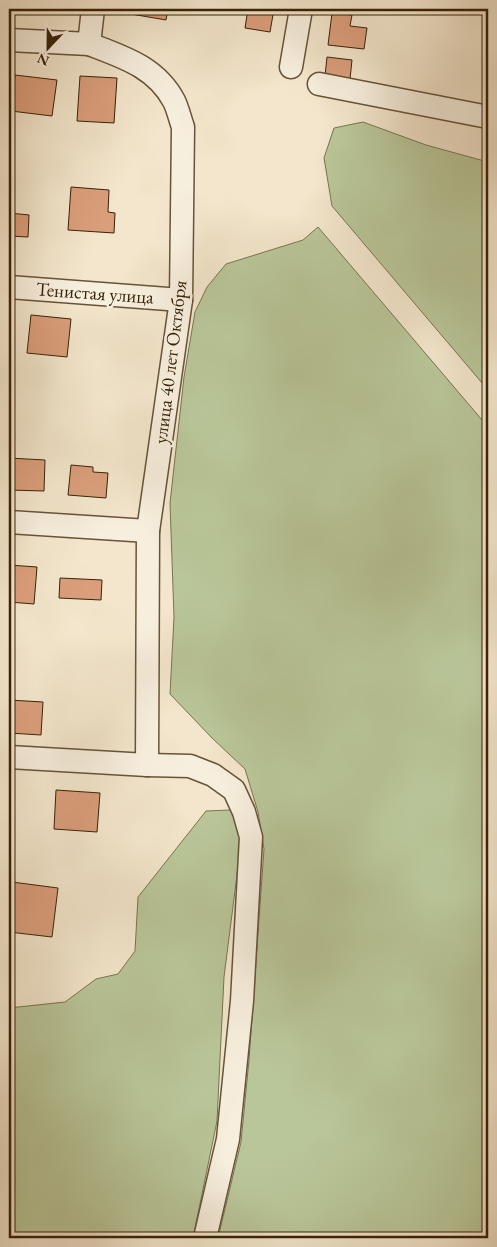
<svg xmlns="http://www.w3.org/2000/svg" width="497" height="1247" viewBox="0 0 497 1247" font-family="'EB Garamond',serif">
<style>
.green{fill:#b9c699;stroke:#787450}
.building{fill:#da9e7b;stroke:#382207}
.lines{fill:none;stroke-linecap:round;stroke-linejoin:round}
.minor-casing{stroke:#675338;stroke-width:25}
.minor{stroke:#f7efde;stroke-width:22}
.labels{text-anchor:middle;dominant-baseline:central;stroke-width:5;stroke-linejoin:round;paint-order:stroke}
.street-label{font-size:19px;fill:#382207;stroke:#f7efde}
</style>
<rect width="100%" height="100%" fill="#f3e6cc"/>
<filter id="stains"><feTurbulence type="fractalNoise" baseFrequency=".004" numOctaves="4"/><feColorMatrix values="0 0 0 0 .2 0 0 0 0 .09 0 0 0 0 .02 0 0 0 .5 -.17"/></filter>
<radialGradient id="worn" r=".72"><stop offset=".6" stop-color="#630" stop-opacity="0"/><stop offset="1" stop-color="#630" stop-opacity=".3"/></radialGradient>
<g class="green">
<path d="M 363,122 L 426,145 L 488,162 L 488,390 L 332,206 L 324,158 L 334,128 Z"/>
<path d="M 318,227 L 488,427 L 488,1238 L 218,1238 L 241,1142 L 249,1060 L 264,849 L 258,812 L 245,769 L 212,738 L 170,694 L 174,617 L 170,503 L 184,377 L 195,312 L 207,287 L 226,264 L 303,240 Z"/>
<path d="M 230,810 L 243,828 L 224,977 L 217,1121 L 193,1238 L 9,1238 L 9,1008 L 65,1002 L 96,979 L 118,974 L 135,951 L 138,897 L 206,811 Z"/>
</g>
<g class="building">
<path d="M 132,9 L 168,9 L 166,20 L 131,14 Z"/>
<path d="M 248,9 L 274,9 L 270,32 L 245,28 Z"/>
<path d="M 332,13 L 352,15 L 350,26 L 367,28 L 364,49 L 328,45 Z"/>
<path d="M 327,57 L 352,60 L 350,79 L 325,76 Z"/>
<path d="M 15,75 L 57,80 L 52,116 L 11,111 Z"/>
<path d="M 80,76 L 117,78 L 114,123 L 77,121 Z"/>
<path d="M 71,187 L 109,190 L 108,212 L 115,213 L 114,233 L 68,230 Z"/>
<path d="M 9,213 L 29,215 L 28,237 L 9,236 Z"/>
<path d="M 31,315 L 71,319 L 67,357 L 27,353 Z"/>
<path d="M 9,458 L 45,460 L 44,491 L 9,490 Z"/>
<path d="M 71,465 L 93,467 L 93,472 L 108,473 L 106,498 L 68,495 Z"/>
<path d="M 9,565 L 37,567 L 34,604 L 9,602 Z"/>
<path d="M 60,578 L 102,580 L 101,600 L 59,598 Z"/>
<path d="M 9,700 L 43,702 L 41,735 L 9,733 Z"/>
<path d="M 56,790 L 100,793 L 97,832 L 54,829 Z"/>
<path d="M 12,882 L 58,888 L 52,937 L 9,932 L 9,905 Z"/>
</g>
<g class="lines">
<defs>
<g id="minor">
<path d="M 93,9 L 89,44 C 123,57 156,67 174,101 C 178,109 180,119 183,127 L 181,300 L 148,531 L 147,765"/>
<path d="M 9,40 L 89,44"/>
<path d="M 291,67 L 301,9"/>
<path d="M 319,84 L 488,117"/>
<path d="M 9,287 L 181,300"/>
<path d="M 9,522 L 148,531"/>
<path d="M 9,757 L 147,765 L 190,766 L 213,775 L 234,790 L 244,812 L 251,837 L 242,1001 L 228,1139 L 205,1238"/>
</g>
</defs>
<use href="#minor" class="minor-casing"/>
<use href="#minor" class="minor"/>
</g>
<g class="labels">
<g class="street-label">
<text transform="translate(95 293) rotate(4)">Тенистая улица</text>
<text transform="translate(170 362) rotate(-83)">улица 40 лет Октября</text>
</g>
</g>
<rect width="497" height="1247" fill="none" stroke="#f3e6cc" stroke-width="30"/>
<rect x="10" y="10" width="477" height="1227" fill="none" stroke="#382207" stroke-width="2.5"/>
<rect x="15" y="15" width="467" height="1217" fill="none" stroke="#382207"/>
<g transform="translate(48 48) rotate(202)" stroke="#f7efde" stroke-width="4" paint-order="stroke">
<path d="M0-4L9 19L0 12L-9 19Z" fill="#382207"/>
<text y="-8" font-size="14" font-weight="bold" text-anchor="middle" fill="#382207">N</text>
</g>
<rect width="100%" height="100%" filter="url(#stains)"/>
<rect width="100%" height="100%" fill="url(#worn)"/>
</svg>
